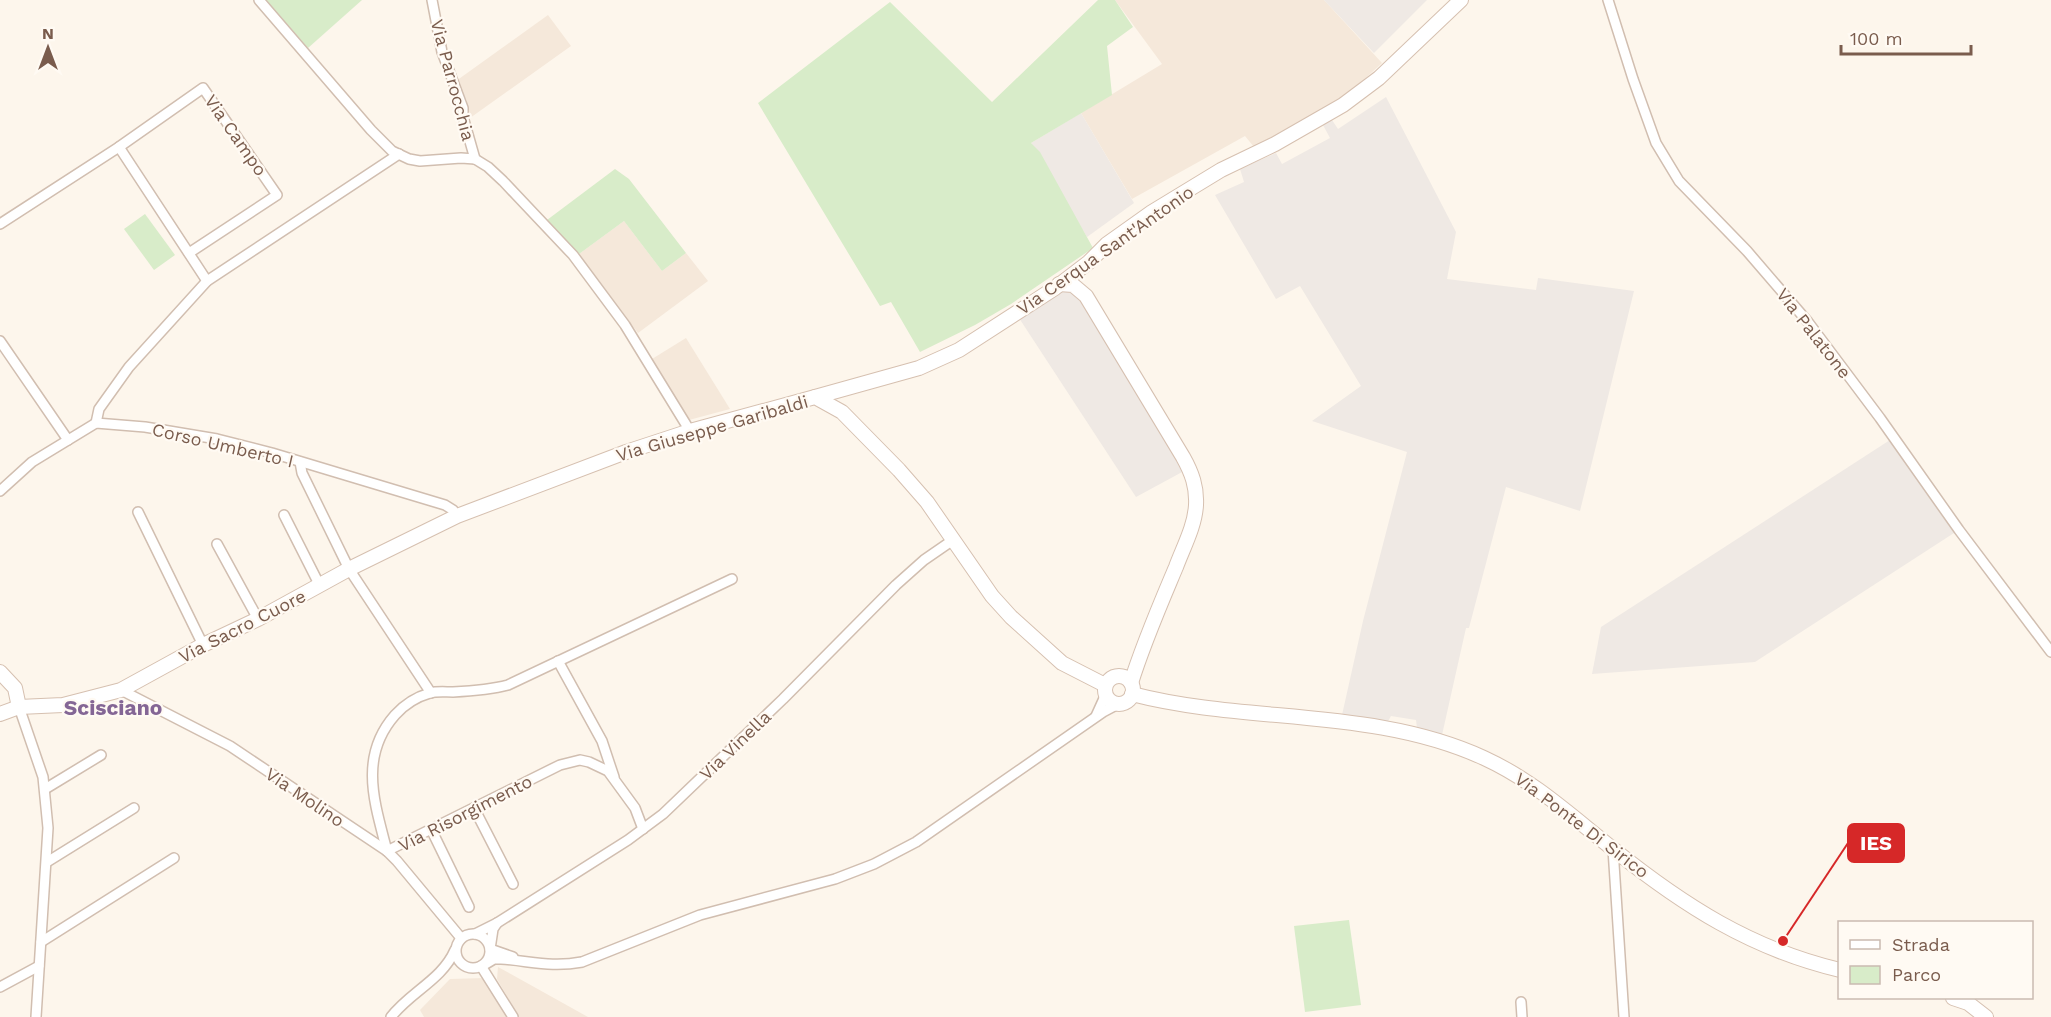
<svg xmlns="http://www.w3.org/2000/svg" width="2051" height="1017" viewBox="0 0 2051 1017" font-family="'Work Sans',sans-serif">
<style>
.residential{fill:#f5e8da}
.industrial{fill:#efe9e4}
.green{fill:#d8ecc9}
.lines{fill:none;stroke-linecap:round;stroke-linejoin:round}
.street-casing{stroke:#d1beb0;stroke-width:12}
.secondary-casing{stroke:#d6c0b0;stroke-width:16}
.street{stroke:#fff;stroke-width:9}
.secondary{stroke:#fff;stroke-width:14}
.labels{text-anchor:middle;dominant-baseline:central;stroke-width:4.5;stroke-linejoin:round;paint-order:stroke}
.street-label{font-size:18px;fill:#7a5c4d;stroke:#fffaf3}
.quarter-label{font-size:21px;font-weight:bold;fill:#846695;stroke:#fffaf3}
.leader{fill:none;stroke:#d62828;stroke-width:2}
.callout-dot{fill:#d62828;stroke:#fffaf3;stroke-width:2}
.callout{fill:#d62828;stroke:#d62828;stroke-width:2}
.callout-label{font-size:20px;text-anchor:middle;font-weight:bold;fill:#fff}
</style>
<rect width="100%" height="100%" fill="#fdf6ec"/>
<g class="residential">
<path d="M 1115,0 L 1324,0 L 1382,63 L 1346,96 L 1273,138 L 1254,147 L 1245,136 L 1132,199 L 1081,113 L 1162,64 Z"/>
<path d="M 548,15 L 571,46 L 470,118 L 465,105 L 467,101 L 462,91 L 460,92 L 456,81 Z"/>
<path d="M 624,221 L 662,271 L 686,253 L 708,281 L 638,333 L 579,254 Z"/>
<path d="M 686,338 L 730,409 L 689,420 L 652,359 Z"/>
<path d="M 498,967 L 518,978 L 588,1017 L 519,1017 L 497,979 Z"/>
<path d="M 484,978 L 509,1017 L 424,1017 L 420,1010 L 450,979 Z"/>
</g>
<g class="industrial">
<path d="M 1324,0 L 1427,0 L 1374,53 Z"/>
<path d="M 1386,97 L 1456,232 L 1447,279 L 1536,290 L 1538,278 L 1634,291 L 1580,511 L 1506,487 L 1469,628 L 1466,628 L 1442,735 L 1417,728 L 1416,720 L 1391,716 L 1387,723 L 1342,715 L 1363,621 L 1407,452 L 1312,421 L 1361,386 L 1300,286 L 1276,299 L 1215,195 L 1244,182 L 1240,169 L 1276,153 L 1282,164 L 1330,138 L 1323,125 L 1332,120 L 1338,129 Z"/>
<path d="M 1081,113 L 1134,203 L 1087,237 L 1031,143 Z"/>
<path d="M 1059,290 L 1073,293 L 1079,299 L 1184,471 L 1136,497 L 1019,318 Z"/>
<path d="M 1890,440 L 1954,533 L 1755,662 L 1592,674 L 1601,627 Z"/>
</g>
<g class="green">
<path d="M 266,0 L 362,0 L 308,48 Z"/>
<path d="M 1098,0 L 1115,0 L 1133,27 L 1107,46 L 1112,95 L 1031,143 L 1040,152 L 1093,248 L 1011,304 L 975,325 L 920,352 L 891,302 L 880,306 L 758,103 L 890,2 L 992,102 Z"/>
<path d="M 615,169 L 629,179 L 686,253 L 662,271 L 624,221 L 579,254 L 547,220 Z"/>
<path d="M 145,214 L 175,255 L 154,270 L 124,229 Z"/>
<path d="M 1349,920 L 1361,1005 L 1305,1012 L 1294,926 Z"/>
</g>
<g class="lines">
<defs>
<g id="street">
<path d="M 259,0 L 371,130 L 392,151 L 409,159 L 420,161 L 461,158 L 475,159 L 488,167 L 503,181 L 573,255 L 625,325 L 690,431"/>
<path d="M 432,0 L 442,52 L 463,108 L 463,117 L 475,159"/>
<path d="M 1608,0 L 1633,79 L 1656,143 L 1679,181 L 1747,251 L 1808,322 L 1880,418 L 1959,530 L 2051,652"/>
<path d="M 119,147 L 207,281"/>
<path d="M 0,224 L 119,147 L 203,88 L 277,195 L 189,253"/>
<path d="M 0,341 L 68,440"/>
<path d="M 96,423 L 99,409 L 129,367 L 207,281 L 399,154"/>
<path d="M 300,462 L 302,473 L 349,569 L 431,693"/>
<path d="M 0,491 L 32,462 L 96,423 L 145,427 L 217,439 L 272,453 L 445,505 L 453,510 L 457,516"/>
<path d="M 138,512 L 203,645"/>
<path d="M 284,515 L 320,586"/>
<path d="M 217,544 L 258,619"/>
<path d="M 558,661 L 602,741 L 614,777"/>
<path d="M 121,690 L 230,746 L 387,851 L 397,861 L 461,938"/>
<path d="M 19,707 L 43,777 L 48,828 L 36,1017"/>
<path d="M 1096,716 L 1106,694"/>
<path d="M 45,789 L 101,755"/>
<path d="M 474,808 L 513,884"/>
<path d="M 431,829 L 469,907"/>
<path d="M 1613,849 L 1624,1017"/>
<path d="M 387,851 C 375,804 358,757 395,715 C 404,705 416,697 430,693 C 437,691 445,692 453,692 C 472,691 489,690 508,685 L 732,579"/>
<path d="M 387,851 L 560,765 L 580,760 L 589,762 L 608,771 L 635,808 L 643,829"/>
<path d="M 47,862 L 134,808"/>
<path d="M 497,923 L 493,929 L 490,949 L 513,957"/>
<circle cx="473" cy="951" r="17"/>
<path d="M 475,934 L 497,923 L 628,840 L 663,814 L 783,699 L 896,585 L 924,560 L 953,540"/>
<path d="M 41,942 L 174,858"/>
<path d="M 484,965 L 494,959 L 501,959 C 531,961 551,968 582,962 L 700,915 L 835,879 L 874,864 L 916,842 L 1103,712 L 1120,703"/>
<path d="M 481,966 L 513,1017"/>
<path d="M 0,987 L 39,966"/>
<path d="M 1521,1002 L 1522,1017"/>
<path d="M 391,1017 C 410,992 442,980 455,950"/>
</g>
<g id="secondary">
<path d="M 1059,284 L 1073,285 L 1086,296 L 1183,457 C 1192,473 1197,487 1196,505 C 1195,526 1183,548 1176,567 C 1160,605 1143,644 1131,683"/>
<path d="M 815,397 L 919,368 L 959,350 L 1055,288 L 1089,262 L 1107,244 L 1152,212 L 1221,170 L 1275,144 L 1343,105 L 1379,78 L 1461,0"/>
<path d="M 0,672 L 15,688 L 19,707"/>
<circle cx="1119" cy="690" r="14"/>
<path d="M 1132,694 C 1247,724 1373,707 1484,758 C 1534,781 1570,815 1613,849 C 1683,905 1751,949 1840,970"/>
<path d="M 0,714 L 19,707 L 63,705 L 121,690 L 203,645 L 258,619 L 349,569 L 457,516 L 626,452 L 690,431 L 815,397 L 842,412 L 899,470 L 927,502 L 992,596 L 1011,617 L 1062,663 L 1105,685"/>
<path d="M 1953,998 L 1968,1003 L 1986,1017"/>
</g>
</defs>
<use href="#street" class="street-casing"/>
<use href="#secondary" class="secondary-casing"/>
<use href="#street" class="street"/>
<use href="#secondary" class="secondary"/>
</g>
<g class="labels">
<g class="street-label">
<text transform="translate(453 80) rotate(75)">Via Parrocchia</text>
<text transform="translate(236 135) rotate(55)">Via Campo</text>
<text transform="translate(1105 250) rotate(-35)">Via Cerqua Sant'Antonio</text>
<text transform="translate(1814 333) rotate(52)">Via Palatone</text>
<text transform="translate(712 428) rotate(-16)">Via Giuseppe Garibaldi</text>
<text transform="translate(223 445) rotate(13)">Corso Umberto I</text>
<text transform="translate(242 626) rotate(-27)">Via Sacro Cuore</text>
<text transform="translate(735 745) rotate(-44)">Via Vinella</text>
<text transform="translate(305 797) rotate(34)">Via Molino</text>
<text transform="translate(465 813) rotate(-27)">Via Risorgimento</text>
<text transform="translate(1582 825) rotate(37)">Via Ponte Di Sirico</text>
</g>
<g class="quarter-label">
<text x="113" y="707">Scisciano</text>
</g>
</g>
<path class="leader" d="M1783 941L1848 843"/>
<circle class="callout-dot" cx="1783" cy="941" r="6"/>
<rect class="callout" x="1848" y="824" width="56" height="38" rx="6"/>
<g class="callout-label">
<text x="1876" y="850">IES</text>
</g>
<rect x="1838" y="921" width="195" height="78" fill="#fffaf3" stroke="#cabbb1" stroke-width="1.5"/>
<rect x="1850" y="940" width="30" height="9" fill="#ffffff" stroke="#cabbb1" stroke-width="1.5"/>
<text x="1892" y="951" font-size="18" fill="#7a5c4d">Strada</text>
<rect x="1850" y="966" width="30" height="18" fill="#d8ecc9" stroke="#cabbb1" stroke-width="1.5"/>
<text x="1892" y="981" font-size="18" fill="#7a5c4d">Parco</text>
<g transform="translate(48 48)" stroke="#fffaf3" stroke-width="4.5" paint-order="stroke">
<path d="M0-4.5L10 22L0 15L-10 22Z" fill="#7a5c4d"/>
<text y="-9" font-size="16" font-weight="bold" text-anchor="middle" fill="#7a5c4d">N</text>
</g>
<path d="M1841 45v9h130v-9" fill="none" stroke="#7a5c4d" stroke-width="3"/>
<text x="1850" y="45" font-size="18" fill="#7a5c4d" stroke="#fffaf3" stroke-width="4.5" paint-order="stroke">100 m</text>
</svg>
